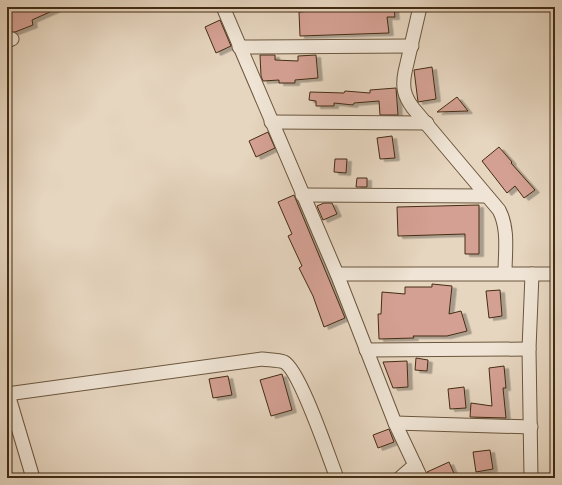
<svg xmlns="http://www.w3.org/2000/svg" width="562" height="485" viewBox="0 0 562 485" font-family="'Old Standard TT',serif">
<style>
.building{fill:#d4a093;stroke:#432d13;filter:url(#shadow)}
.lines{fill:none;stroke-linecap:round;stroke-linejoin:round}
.minor-casing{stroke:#6c573e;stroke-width:15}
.minor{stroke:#efe4d5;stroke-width:13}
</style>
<defs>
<filter id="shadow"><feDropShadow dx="4.5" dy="2.5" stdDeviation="0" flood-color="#0004"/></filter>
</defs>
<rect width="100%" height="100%" fill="#e6d5bf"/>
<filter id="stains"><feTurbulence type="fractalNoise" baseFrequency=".005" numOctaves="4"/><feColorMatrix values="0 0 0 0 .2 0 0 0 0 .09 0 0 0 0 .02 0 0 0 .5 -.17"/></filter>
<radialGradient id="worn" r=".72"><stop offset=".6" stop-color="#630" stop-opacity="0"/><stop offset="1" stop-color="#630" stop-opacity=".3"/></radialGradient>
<g class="building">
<path d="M 20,7 L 61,7 L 32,20 L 33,25 L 15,32 L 9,32 L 7,12 Z"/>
<path d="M 321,7 L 394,7 L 395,17 L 387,17 L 389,33 L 300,36 L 299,12 L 321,10 Z"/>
<path d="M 220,20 L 231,46 L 216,53 L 205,27 Z"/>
<path d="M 260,55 L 275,55 L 275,60 L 298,61 L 298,56 L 316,55 L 318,78 L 295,80 L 295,83 L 279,83 L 279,80 L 263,81 L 261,76 Z"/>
<path d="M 432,67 L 436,99 L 418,102 L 414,70 Z"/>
<path d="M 396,88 L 398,115 L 380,115 L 379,101 L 354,103 L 353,105 L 334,103 L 334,106 L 316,106 L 316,101 L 309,100 L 310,92 L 344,93 L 345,91 L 370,93 L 370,90 Z"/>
<path d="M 457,97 L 468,111 L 437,112 Z"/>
<path d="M 268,132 L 275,148 L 256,157 L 249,141 Z"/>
<path d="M 392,136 L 395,158 L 380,159 L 377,138 Z"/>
<path d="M 499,147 L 512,162 L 511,163 L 535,190 L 524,198 L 515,186 L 507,193 L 482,161 Z"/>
<path d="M 335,159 L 347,159 L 346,173 L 334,172 Z"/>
<path d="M 357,178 L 367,178 L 367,187 L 356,187 Z"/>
<path d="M 294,195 L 345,318 L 324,327 L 313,296 L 299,268 L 302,266 L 288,236 L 292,234 L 278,202 Z"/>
<path d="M 324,203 L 332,203 L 337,214 L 323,220 L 317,206 Z"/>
<path d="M 479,205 L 479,254 L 465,254 L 465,234 L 398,236 L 397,207 Z"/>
<path d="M 432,284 L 452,286 L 449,314 L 461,311 L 467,331 L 447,336 L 413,336 L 414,338 L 379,339 L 378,314 L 381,314 L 382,292 L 405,294 L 405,287 L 432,287 Z"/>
<path d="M 500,290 L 502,316 L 489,318 L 486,291 Z"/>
<path d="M 416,358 L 428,360 L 427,371 L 415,370 Z"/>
<path d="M 407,361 L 408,387 L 393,388 L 383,362 Z"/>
<path d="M 504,366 L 506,388 L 503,388 L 506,418 L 470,417 L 471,403 L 492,406 L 489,368 Z"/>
<path d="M 282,374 L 292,410 L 271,416 L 260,380 Z"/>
<path d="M 228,376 L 232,395 L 213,398 L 209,379 Z"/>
<path d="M 464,387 L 466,408 L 450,409 L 448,389 Z"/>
<path d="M 389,429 L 394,442 L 378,448 L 373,435 Z"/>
<path d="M 490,450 L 493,469 L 476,472 L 473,452 Z"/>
<path d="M 449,462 L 456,478 L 429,478 L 427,472 Z"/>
</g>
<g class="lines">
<defs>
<g id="minor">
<path d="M 223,7 L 337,274 L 395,423 L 421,478"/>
<path d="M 420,7 L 405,72 C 402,87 404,96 413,108 L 499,210 C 509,229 505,252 505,273"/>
<path d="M 7,41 L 12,39"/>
<path d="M 239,47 L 412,46"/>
<path d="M 271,122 L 427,123"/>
<path d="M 302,195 L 487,196"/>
<path d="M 337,274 L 555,274"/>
<path d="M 366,350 L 529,349"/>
<path d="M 7,394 L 262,359 C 269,360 278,360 284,362 C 300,370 329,458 337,478"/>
<path d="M 8,394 L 33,478"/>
<path d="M 395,423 L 531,427"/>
<path d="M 400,478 L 415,465"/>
<path d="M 531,478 L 529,349 L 532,274"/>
</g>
</defs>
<use href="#minor" class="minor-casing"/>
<use href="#minor" class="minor"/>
</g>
<rect width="562" height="485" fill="none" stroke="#e6d5bf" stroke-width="24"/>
<rect x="8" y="8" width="546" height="469" fill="none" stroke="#432d13" stroke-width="2"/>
<rect x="12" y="12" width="538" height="461" fill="none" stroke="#432d13"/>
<rect width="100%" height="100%" filter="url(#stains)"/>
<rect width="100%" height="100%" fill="url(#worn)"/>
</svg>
